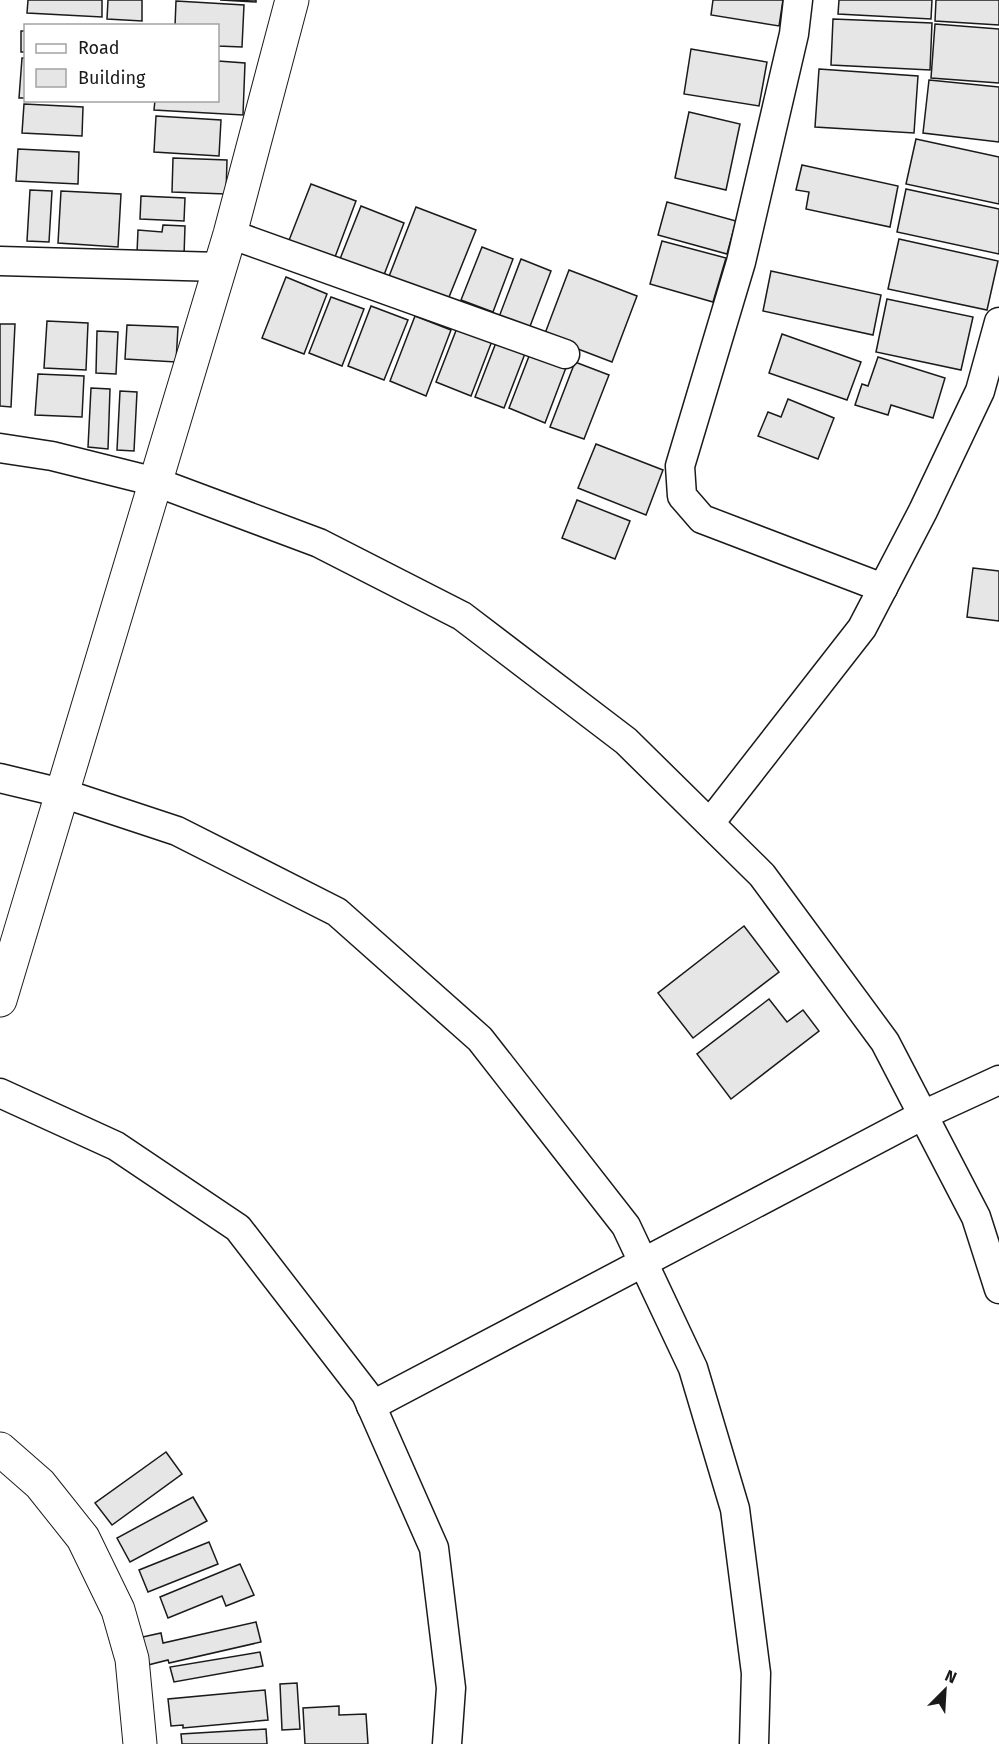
<svg xmlns="http://www.w3.org/2000/svg" width="999" height="1744" viewBox="0 0 999 1744" font-family="'Fira Sans',sans-serif">
<style>
.building{fill:#e6e6e6;stroke:#1a1a1a;stroke-width:1.5}
.lines{fill:none;stroke-linecap:round;stroke-linejoin:round}
.street-casing{stroke:#1a1a1a;stroke-width:31}
.secondary-casing{stroke:#1a1a1a;stroke-width:35}
.street{stroke:#fff;stroke-width:28}
.secondary{stroke:#fff;stroke-width:33}
</style>
<rect width="100%" height="100%" fill="#fff"/>
<g class="building">
<path d="M 28,0 L 102,0 L 102,17 L 27,13 Z"/>
<path d="M 108,0 L 142,0 L 142,21 L 107,19 Z"/>
<path d="M 220,0 L 256,0 L 256,2 Z"/>
<path d="M 713,0 L 783,0 L 779,26 L 711,15 Z"/>
<path d="M 839,0 L 932,0 L 931,19 L 838,14 Z"/>
<path d="M 936,0 L 999,0 L 999,25 L 935,21 Z"/>
<path d="M 176,1 L 244,5 L 242,47 L 218,46 L 218,26 L 175,26 Z"/>
<path d="M 833,19 L 932,23 L 930,70 L 831,65 Z"/>
<path d="M 935,24 L 999,29 L 999,83 L 931,78 Z"/>
<rect x="21" y="31" width="5" height="21"/>
<path d="M 691,49 L 767,62 L 759,106 L 684,94 Z"/>
<path d="M 22,58 L 26,58 L 26,98 L 19,98 Z"/>
<path d="M 218,61 L 245,63 L 243,115 L 154,110 L 155,100 L 218,100 Z"/>
<path d="M 819,69 L 918,76 L 914,133 L 815,127 Z"/>
<path d="M 929,80 L 999,87 L 999,142 L 923,133 Z"/>
<path d="M 24,104 L 83,107 L 82,136 L 22,133 Z"/>
<path d="M 689,112 L 740,124 L 726,190 L 675,178 Z"/>
<path d="M 156,116 L 221,120 L 219,156 L 154,152 Z"/>
<path d="M 916,139 L 999,157 L 999,204 L 906,184 Z"/>
<path d="M 18,149 L 79,152 L 78,184 L 16,181 Z"/>
<path d="M 173,158 L 227,160 L 226,194 L 172,192 Z"/>
<path d="M 802,165 L 898,186 L 890,227 L 806,209 L 809,192 L 796,190 Z"/>
<path d="M 311,184 L 356,201 L 332,265 L 286,248 Z"/>
<path d="M 906,189 L 999,209 L 999,254 L 897,232 Z"/>
<path d="M 30,190 L 52,191 L 49,242 L 27,241 Z"/>
<path d="M 61,191 L 121,194 L 118,247 L 58,243 Z"/>
<path d="M 141,196 L 185,198 L 184,221 L 140,219 Z"/>
<path d="M 667,202 L 736,221 L 727,254 L 658,235 Z"/>
<path d="M 361,206 L 404,223 L 382,280 L 338,264 Z"/>
<path d="M 416,207 L 476,230 L 447,302 L 388,279 Z"/>
<path d="M 163,225 L 185,226 L 184,256 L 137,253 L 138,230 L 162,232 Z"/>
<path d="M 899,239 L 998,261 L 987,310 L 888,289 Z"/>
<path d="M 662,241 L 726,258 L 713,302 L 650,284 Z"/>
<path d="M 482,247 L 513,259 L 493,312 L 461,300 Z"/>
<path d="M 521,259 L 551,271 L 529,329 L 499,317 Z"/>
<path d="M 569,270 L 637,296 L 612,362 L 544,336 Z"/>
<path d="M 771,271 L 881,295 L 873,335 L 763,311 Z"/>
<path d="M 286,277 L 327,294 L 304,354 L 262,338 Z"/>
<path d="M 331,297 L 364,309 L 342,366 L 309,353 Z"/>
<path d="M 887,299 L 973,317 L 961,370 L 876,352 Z"/>
<path d="M 371,306 L 408,320 L 384,380 L 348,366 Z"/>
<path d="M 415,316 L 451,330 L 426,396 L 390,381 Z"/>
<path d="M 47,321 L 88,323 L 86,370 L 44,368 Z"/>
<path d="M 0,324 L 15,324 L 11,407 L 0,406 Z"/>
<path d="M 127,325 L 178,327 L 176,362 L 125,359 Z"/>
<path d="M 457,328 L 492,341 L 471,396 L 436,382 Z"/>
<path d="M 97,331 L 118,332 L 116,374 L 96,373 Z"/>
<path d="M 782,334 L 861,362 L 847,400 L 769,373 Z"/>
<path d="M 497,340 L 526,351 L 504,408 L 475,397 Z"/>
<path d="M 531,351 L 567,365 L 545,423 L 509,408 Z"/>
<path d="M 878,357 L 945,378 L 933,418 L 891,405 L 888,415 L 855,405 L 862,384 L 868,386 Z"/>
<path d="M 575,362 L 609,375 L 584,439 L 550,427 Z"/>
<path d="M 38,374 L 84,376 L 82,417 L 35,415 Z"/>
<path d="M 91,388 L 110,389 L 108,449 L 88,447 Z"/>
<path d="M 120,391 L 137,392 L 134,451 L 117,450 Z"/>
<path d="M 788,399 L 834,418 L 818,459 L 758,436 L 768,412 L 781,417 Z"/>
<path d="M 596,444 L 663,470 L 646,515 L 578,488 Z"/>
<path d="M 577,500 L 630,521 L 615,559 L 562,538 Z"/>
<path d="M 973,568 L 999,571 L 999,621 L 967,617 Z"/>
<path d="M 744,926 L 779,972 L 693,1038 L 658,993 Z"/>
<path d="M 769,999 L 787,1022 L 803,1010 L 819,1031 L 731,1099 L 697,1054 Z"/>
<path d="M 166,1452 L 182,1474 L 112,1525 L 95,1503 Z"/>
<path d="M 193,1497 L 207,1521 L 130,1562 L 117,1538 Z"/>
<path d="M 209,1542 L 218,1564 L 148,1592 L 139,1570 Z"/>
<path d="M 240,1564 L 254,1595 L 226,1606 L 222,1596 L 168,1618 L 160,1597 Z"/>
<path d="M 256,1622 L 261,1642 L 169,1663 L 168,1660 L 144,1666 L 138,1638 L 161,1633 L 163,1643 Z"/>
<path d="M 260,1652 L 263,1666 L 174,1682 L 170,1667 Z"/>
<path d="M 297,1683 L 300,1729 L 282,1730 L 280,1684 Z"/>
<path d="M 265,1690 L 268,1720 L 183,1728 L 183,1725 L 171,1726 L 168,1699 Z"/>
<path d="M 339,1706 L 339,1715 L 366,1714 L 368,1744 L 305,1744 L 303,1708 Z"/>
<path d="M 266,1729 L 267,1744 L 182,1744 L 181,1734 Z"/>
</g>
<g class="lines">
<defs>
<g id="street">
<path d="M 798,0 L 794,34 L 741,262 L 680,466 L 682,496 L 702,519 L 883,588"/>
<path d="M 230,234 L 565,354"/>
<path d="M 0,261 L 220,267"/>
<path d="M 0,448 L 52,456 L 156,482 L 319,543 L 462,616 L 626,741 L 762,875 L 885,1042 L 976,1217 L 999,1289"/>
<path d="M 0,778 L 62,793 L 177,831 L 337,912 L 480,1039 L 626,1226 L 693,1368 L 735,1509 L 756,1673 L 754,1744"/>
<path d="M 710,823 L 862,628 L 923,511 L 980,391 L 999,322"/>
<path d="M 0,1093 L 116,1146 L 238,1228 L 366,1394 L 434,1548 L 451,1688 L 447,1744"/>
<path d="M 371,1406 L 923,1115 L 999,1080"/>
</g>
<g id="secondary">
<path d="M 0,1000 L 230,234 L 292,0"/>
<path d="M 0,1449 L 40,1484 L 83,1538 L 118,1610 L 132,1659 L 140,1744"/>
</g>
</defs>
<use href="#street" class="street-casing"/>
<use href="#secondary" class="secondary-casing"/>
<use href="#street" class="street"/>
<use href="#secondary" class="secondary"/>
</g>
<rect x="24" y="24" width="195" height="78" fill="#ffffff" stroke="#a3a3a3" stroke-width="1.5"/>
<rect x="36" y="44" width="30" height="9" fill="#ffffff" stroke="#a3a3a3" stroke-width="1.5"/>
<text x="78" y="54" font-size="18" fill="#1a1a1a">Road</text>
<rect x="36" y="69" width="30" height="18" fill="#e6e6e6" stroke="#a3a3a3" stroke-width="1.5"/>
<text x="78" y="84" font-size="18" fill="#1a1a1a">Building</text>
<g transform="translate(945 1690) rotate(24)" stroke="#ffffff" stroke-width="4.5" paint-order="stroke">
<path d="M0-4.5L10 22L0 15L-10 22Z" fill="#1a1a1a"/>
<text y="-9" font-size="16" font-weight="bold" text-anchor="middle" fill="#1a1a1a">N</text>
</g>
</svg>
